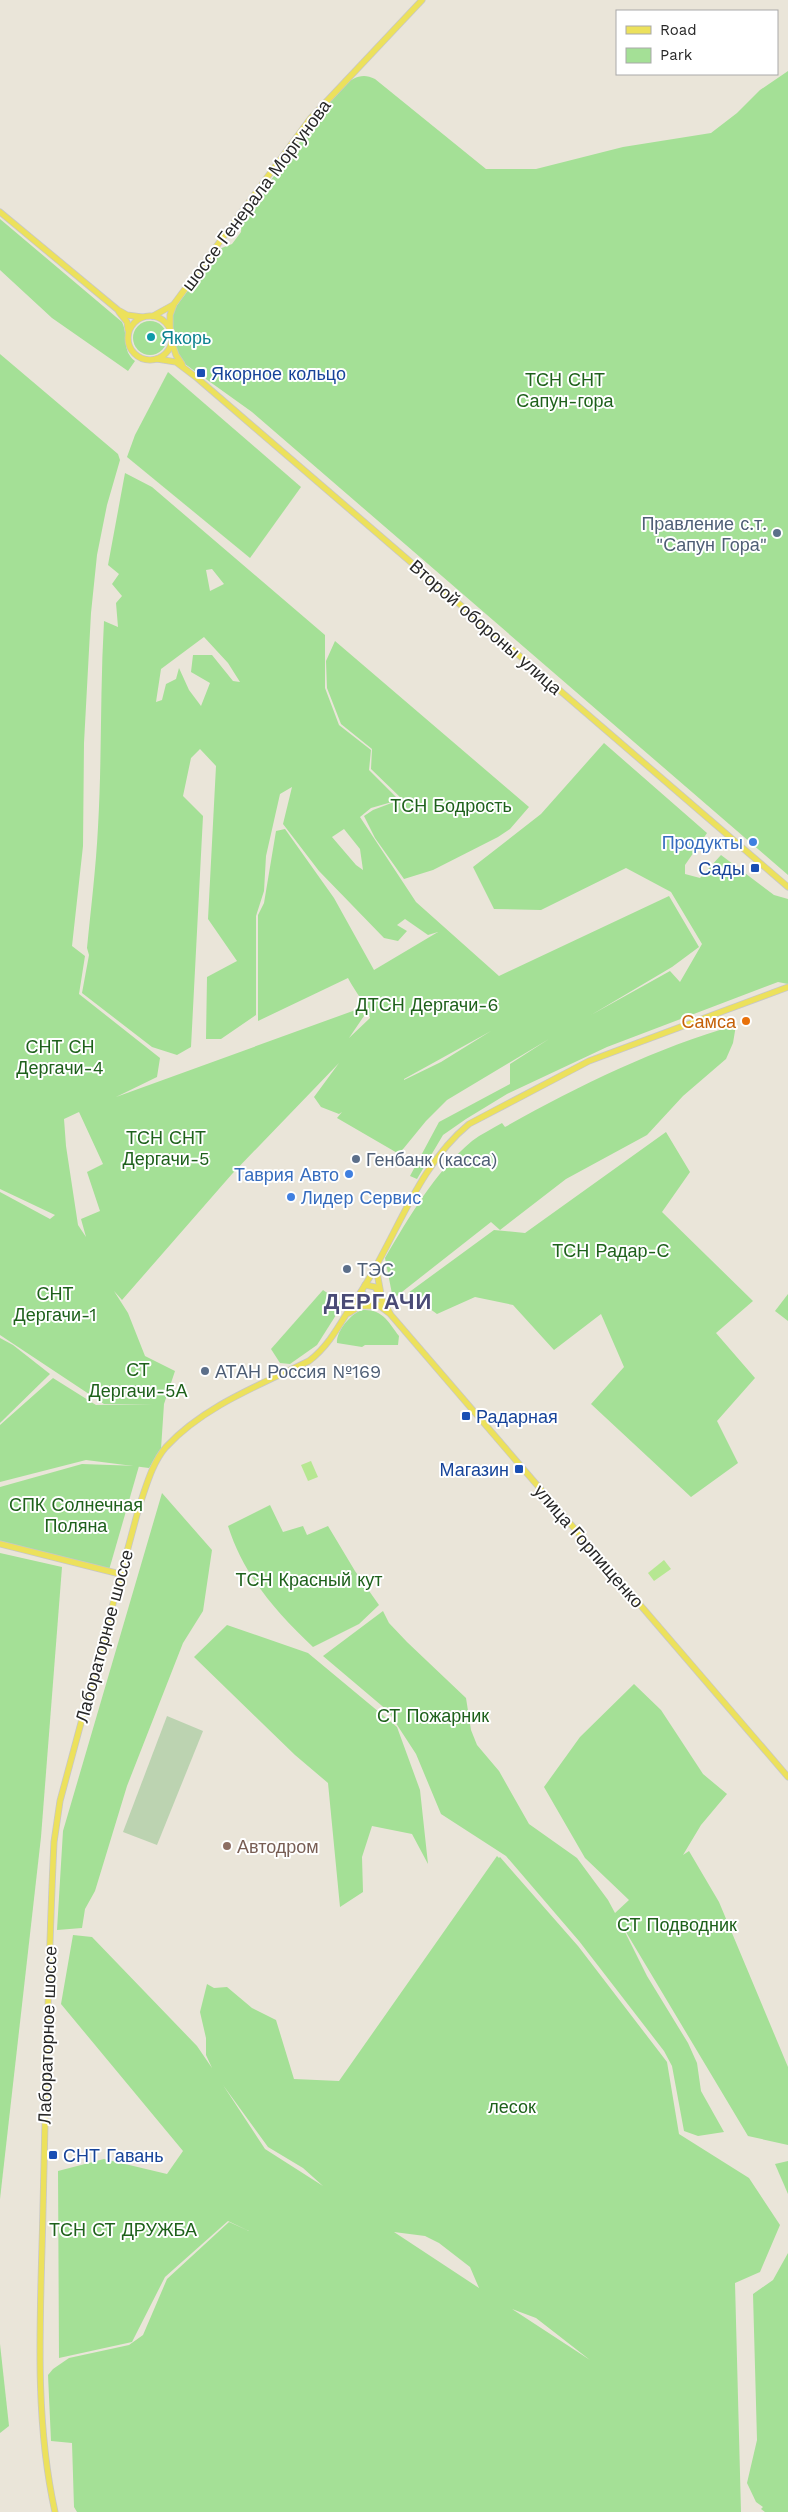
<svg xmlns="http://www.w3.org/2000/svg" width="788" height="2512" viewBox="0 0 788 2512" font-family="'Work Sans',sans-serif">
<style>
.green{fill:#a4e096;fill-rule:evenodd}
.cemetery{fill:#bcd3b1}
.pitch{fill:#b6e792}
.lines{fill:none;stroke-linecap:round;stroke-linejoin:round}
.major-casing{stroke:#c7c7c7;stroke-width:7}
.major{stroke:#ece15c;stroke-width:5.5}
.culture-dot{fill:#0f9aa8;stroke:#fff;stroke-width:2}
.transit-dot{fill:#1a4fb4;stroke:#fff;stroke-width:2}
.service-dot{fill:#5c6f8a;stroke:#fff;stroke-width:2}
.shop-dot{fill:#3f7fe0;stroke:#fff;stroke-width:2}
.food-dot{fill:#e8710a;stroke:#fff;stroke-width:2}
.education-dot{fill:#8d6e63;stroke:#fff;stroke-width:2}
.labels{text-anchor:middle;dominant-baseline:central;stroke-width:4;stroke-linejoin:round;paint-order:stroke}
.street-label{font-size:18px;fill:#272727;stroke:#fff}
.culture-label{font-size:18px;fill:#0d838f;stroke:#fff;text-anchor:start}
.transit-label{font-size:18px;fill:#164399;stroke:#fff;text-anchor:start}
.park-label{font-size:18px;fill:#1e611b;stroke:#fff}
.service-label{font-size:18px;fill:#4e5e75;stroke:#fff;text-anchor:start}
.shop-label{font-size:18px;fill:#366cbe;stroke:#fff;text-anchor:end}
.food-label{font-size:18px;fill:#c56008;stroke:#fff;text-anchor:end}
.education-label{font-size:18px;fill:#785e54;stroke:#fff;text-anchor:start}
.district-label{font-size:22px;font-weight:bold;letter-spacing:1px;fill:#4a4b76;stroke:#fff}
</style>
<rect width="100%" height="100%" fill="#eae5d9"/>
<g class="green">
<path d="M 788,71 L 788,875 L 252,412 L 178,359 L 171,323 L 172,312 L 219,249 L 232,244 L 241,232 L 242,218 L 343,85 C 354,78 362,72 375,79 L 486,169 L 536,169 L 623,147 L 711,133 L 737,113 L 760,90 Z"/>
<path d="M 0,219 L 122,322 C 129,337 121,350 135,361 L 128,371 L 52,318 L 0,270 Z"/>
<circle cx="150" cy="338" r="17"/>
<path d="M 0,354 L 118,454 L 120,460 L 107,505 L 97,555 L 91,613 L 84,743 L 83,846 L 72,946 L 85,956 L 79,994 L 160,1058 L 157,1077 L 116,1097 L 361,1008 L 364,1016 L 349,1038 L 370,1018 C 369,1009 353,988 348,978 L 258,1021 L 258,915 L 264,903 L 276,831 L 285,829 L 334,898 L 374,970 L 438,932 L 428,935 L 405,919 L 397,925 L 407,931 L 398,941 L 384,938 L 319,871 L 283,824 L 292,787 L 280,794 L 266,856 L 264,891 L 256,916 L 256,1015 L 221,1039 L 206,1039 L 207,977 L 237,961 L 208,919 L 216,766 L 200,749 L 191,758 L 183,796 L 203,816 L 191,1047 L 177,1055 L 152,1047 L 82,993 L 89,955 L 87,948 C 91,908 96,867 98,827 C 102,758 100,690 104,621 L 118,627 L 116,603 L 122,596 L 112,584 L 119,574 L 108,565 L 125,473 L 152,487 L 325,635 L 325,688 L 339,725 L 371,750 L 369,770 L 399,800 L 371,808 L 360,817 L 416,902 L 499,976 L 669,896 L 699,947 L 672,967 L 591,1015 L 670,971 L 680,982 L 702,944 L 671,892 L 626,868 L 541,910 L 494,909 L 473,867 L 541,814 L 604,743 L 707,833 L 685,865 L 685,874 L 700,878 L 721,855 L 774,895 L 788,899 L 788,984 L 778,982 L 607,1047 L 507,1094 L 466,1119 L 443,1135 L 417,1179 L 410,1176 L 439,1122 L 510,1084 L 510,1064 L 549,1039 L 447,1100 L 426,1121 L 399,1154 L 337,1118 L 342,1112 L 339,1114 L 321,1107 L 314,1097 L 339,1063 L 232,1174 L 122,1300 L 114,1291 L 128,1313 L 145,1356 L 175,1371 L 164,1404 L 161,1449 L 149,1468 L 86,1460 L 0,1482 L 0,1425 L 53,1378 L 96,1405 L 153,1404 L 104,1404 L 0,1335 L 0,1192 L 50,1219 L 55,1215 L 0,1189 ZM 212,569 L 224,584 L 210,591 L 206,570 ZM 204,637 L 228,663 L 240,682 L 233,681 L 212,655 L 193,655 L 191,672 L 210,683 L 201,706 L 189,690 L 179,668 L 176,679 L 166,684 L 162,700 L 156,702 L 161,669 ZM 344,829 L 360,849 L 363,870 L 356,865 L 332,837 ZM 491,1031 L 441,1062 L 404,1080 L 404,1079 ZM 79,1112 L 103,1164 L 87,1172 L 100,1211 L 81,1219 L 86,1237 L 78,1225 L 66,1146 L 64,1119 Z"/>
<path d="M 168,372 L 301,487 L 250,558 L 127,457 L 135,435 Z"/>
<path d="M 335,641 L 529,807 L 510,829 L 498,837 L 433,870 L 404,879 L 375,838 L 364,816 L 373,810 L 402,799 L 371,769 L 372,749 L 341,724 L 327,688 L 326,661 Z"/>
<path d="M 736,1025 L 733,1043 L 726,1059 L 683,1096 L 647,1135 L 566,1179 L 500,1230 L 491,1222 L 393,1299 L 385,1258 C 409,1217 435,1172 472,1141 C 481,1134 492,1129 502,1123 L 505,1127 C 578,1086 656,1048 736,1025 Z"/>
<path d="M 666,1132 L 690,1172 L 662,1212 L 753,1301 L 716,1333 L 755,1378 L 717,1421 L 738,1463 L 691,1497 L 591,1404 L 624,1367 L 601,1314 L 554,1350 L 513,1305 L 475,1297 L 437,1314 L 408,1293 L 494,1230 L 525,1233 Z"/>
<path d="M 323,1290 L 343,1304 L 317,1345 L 290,1364 L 280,1363 L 271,1349 Z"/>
<path d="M 788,1294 L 788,1321 L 775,1311 Z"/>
<path d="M 363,1310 C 383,1309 389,1323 399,1336 L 398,1345 L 365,1345 L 362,1347 L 337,1343 C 336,1331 352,1312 363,1310 Z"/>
<path d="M 0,1338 L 13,1345 L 50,1374 L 0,1423 Z"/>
<path d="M 82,1464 L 139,1466 L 109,1570 L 0,1543 L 0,1487 Z"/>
<path d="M 162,1493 L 212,1550 L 203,1611 L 183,1643 L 127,1786 L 95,1891 L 85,1909 L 82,1928 L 57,1930 L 63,1831 Z"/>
<path d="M 270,1505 L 283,1532 L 303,1526 L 307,1535 L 328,1526 L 355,1571 L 379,1605 L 359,1624 L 313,1647 C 276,1612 244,1576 228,1526 Z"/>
<path d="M 0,1553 L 62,1567 L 41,1837 L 0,2199 Z"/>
<path d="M 383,1611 L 389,1623 L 407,1642 L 466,1698 L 471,1730 L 477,1745 L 499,1771 L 529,1824 L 577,1858 L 608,1900 L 615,1913 L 629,1900 L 585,1858 L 544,1787 L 580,1737 L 634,1684 L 661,1710 L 703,1774 L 727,1794 L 701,1825 L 683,1855 L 689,1851 L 719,1902 L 788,2067 L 788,2145 L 748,2136 L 620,1922 L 647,1976 L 688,2043 L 697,2063 L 701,2091 L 724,2132 L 698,2136 L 684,2131 L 672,2066 L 664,2051 L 579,1941 L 506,1856 L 441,1814 L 416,1754 L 388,1711 L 323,1656 Z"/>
<path d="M 227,1625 L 308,1653 L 397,1727 L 420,1790 L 428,1864 L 412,1834 L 372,1826 L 362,1857 L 363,1892 L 340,1907 L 328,1783 L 295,1755 L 194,1657 Z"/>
<path d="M 497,1856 L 499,1858 L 500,1857 L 578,1946 L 667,2062 L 679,2134 L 749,2178 L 780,2225 L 760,2272 L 735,2283 L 741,2512 L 77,2512 L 74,2507 L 72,2443 L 51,2441 L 48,2375 L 53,2369 L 69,2358 L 129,2345 L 143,2335 L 167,2279 L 229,2222 L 249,2231 L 228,2221 L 165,2277 L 132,2342 L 59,2358 L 58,2171 L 104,2159 L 167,2174 L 183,2151 L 61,2004 L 73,1935 L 92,1937 L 197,2046 L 212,2068 L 206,2055 L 206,2038 L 200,2012 L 207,1984 L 214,1988 L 227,1987 L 252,2008 L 276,2020 L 294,2079 L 339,2081 ZM 223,2085 L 268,2147 L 303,2168 L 323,2186 L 265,2149 ZM 394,2232 L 425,2236 L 439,2243 L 470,2267 L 479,2288 ZM 512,2309 L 536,2318 L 590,2360 Z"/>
<path d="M 788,2161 L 788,2194 L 775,2164 Z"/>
<path d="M 788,2253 L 788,2512 L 765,2512 L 761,2509 L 763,2507 L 756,2502 L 747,2483 L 757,2440 L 753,2294 L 773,2280 Z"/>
<path d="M 0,2344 L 9,2426 L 0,2433 Z"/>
</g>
<path class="cemetery" d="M 167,1716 L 203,1731 L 157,1845 L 123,1832 Z"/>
<g class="pitch">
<path d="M 311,1461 L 318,1477 L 308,1481 L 301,1465 Z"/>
<path d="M 664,1560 L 671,1569 L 654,1581 L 648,1573 Z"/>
</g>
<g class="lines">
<defs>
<g id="major">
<path d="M 0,212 L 118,310 L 127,315 L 142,317"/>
<path d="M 119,312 L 127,322 L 128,330"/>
<circle cx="150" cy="338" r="22"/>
<path d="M 153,316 L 173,305"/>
<path d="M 170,329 L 170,315 L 174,304 L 310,119 L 422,0"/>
<path d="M 172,343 L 176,355 L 182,364"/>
<path d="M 157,359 L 176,362 L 197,378 L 788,887"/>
<path d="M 376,1267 L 382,1300 L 391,1315 L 788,1777"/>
<path d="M 365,1285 L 375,1287 L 379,1294"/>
<path d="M 361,1292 L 389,1313"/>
<path d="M 349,1313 L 360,1306 L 375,1306"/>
<path d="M 0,1544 L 120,1574"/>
<path d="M 55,2512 C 33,2412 41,2309 43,2208 C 46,2086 48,1964 54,1842 L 60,1801 L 139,1507 C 146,1487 152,1463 166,1447 C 204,1406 260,1385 309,1361 C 326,1348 336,1331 347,1313 C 357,1298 367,1283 375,1268 C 403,1218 424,1161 469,1124 L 589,1061 L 788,987"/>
</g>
</defs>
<use href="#major" class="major-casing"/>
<use href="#major" class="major"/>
</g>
<circle class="culture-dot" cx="151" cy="337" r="5"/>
<g class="transit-dot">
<rect x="196" y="368" width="10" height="10" rx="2.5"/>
<rect x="750" y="863" width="10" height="10" rx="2.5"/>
<rect x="461" y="1411" width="10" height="10" rx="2.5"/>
<rect x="514" y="1464" width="10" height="10" rx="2.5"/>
<rect x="48" y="2150" width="10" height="10" rx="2.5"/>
</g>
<g class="service-dot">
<circle cx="777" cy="533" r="5"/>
<circle cx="356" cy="1159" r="5"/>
<circle cx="347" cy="1269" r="5"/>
<circle cx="205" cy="1371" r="5"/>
</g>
<g class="shop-dot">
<circle cx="753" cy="842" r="5"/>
<circle cx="349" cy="1174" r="5"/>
<circle cx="291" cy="1197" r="5"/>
</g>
<circle class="food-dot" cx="746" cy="1021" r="5"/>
<circle class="education-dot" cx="227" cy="1846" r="5"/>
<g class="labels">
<g class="street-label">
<text transform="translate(256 195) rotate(-53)">шоссе Генерала Моргунова</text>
<text transform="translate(486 627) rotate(41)">Второй обороны улица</text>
<text transform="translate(589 1546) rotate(49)">улица Горпищенко</text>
<text transform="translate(104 1636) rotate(-75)">Лабораторное шоссе</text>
<text transform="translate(47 2035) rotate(-88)">Лабораторное шоссе</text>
</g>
<g class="culture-label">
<text x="161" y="337">Якорь</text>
</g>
<g class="transit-label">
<text x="211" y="373">Якорное кольцо</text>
<text x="745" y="868" text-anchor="end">Сады</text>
<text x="476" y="1416">Радарная</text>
<text x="509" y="1469" text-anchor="end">Магазин</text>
<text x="63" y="2155">СНТ Гавань</text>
</g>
<g class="park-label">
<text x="565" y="379">ТСН СНТ<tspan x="565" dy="21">Сапун-гора</tspan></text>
<text x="451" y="805">ТСН Бодрость</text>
<text x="427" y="1004">ДТСН Дергачи-6</text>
<text x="60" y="1046">СНТ СН<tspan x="60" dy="21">Дергачи-4</tspan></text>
<text x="166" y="1137">ТСН СНТ<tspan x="166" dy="21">Дергачи-5</tspan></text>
<text x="611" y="1250">ТСН Радар-С</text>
<text x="55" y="1293">СНТ<tspan x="55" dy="21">Дергачи-1</tspan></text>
<text x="138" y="1369">СТ<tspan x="138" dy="21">Дергачи-5А</tspan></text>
<text x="76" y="1504">СПК Солнечная<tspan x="76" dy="21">Поляна</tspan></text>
<text x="309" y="1579">ТСН Красный кут</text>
<text x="433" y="1715">СТ Пожарник</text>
<text x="677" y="1924">СТ Подводник</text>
<text x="512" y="2106">лесок</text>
<text x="123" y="2229">ТСН СТ ДРУЖБА</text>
</g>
<g class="service-label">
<text x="767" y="523" text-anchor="end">Правление с.т.<tspan x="767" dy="21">"Сапун Гора"</tspan></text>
<text x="366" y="1159">Генбанк (касса)</text>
<text x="357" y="1269">ТЭС</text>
<text x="215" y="1371">АТАН Россия №169</text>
</g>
<g class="shop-label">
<text x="743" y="842">Продукты</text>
<text x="339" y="1174">Таврия Авто</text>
<text x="301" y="1197" text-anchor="start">Лидер Сервис</text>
</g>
<g class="food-label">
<text x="736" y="1021">Самса</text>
</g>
<g class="education-label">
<text x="237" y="1846">Автодром</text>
</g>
<g class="district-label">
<text x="378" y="1301">ДЕРГАЧИ</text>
</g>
</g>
<rect x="616" y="10" width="162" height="65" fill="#ffffff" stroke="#a9a9a9"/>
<rect x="626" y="26" width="25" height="8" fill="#ece15c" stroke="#a9a9a9"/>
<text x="660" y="35" font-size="15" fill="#272727">Road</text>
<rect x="626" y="48" width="25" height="15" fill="#a4e096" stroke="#a9a9a9"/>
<text x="660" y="60" font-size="15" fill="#272727">Park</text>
</svg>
